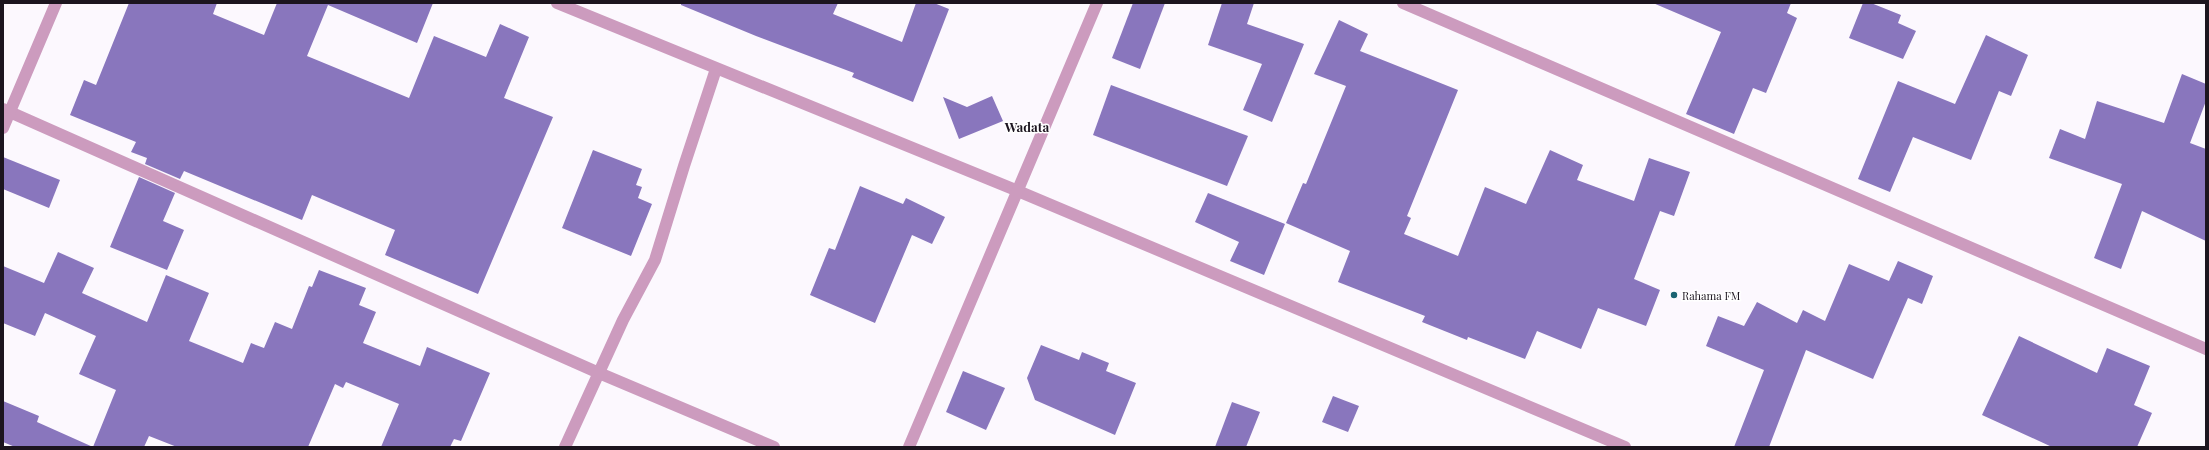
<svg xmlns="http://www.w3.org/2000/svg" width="2209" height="450" viewBox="0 0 2209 450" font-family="'Playfair Display',serif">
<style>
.building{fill:#8976bd}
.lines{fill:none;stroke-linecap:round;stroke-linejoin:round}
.street{stroke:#cc9bbe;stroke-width:12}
.poi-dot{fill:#1a6371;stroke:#fff;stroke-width:1.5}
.labels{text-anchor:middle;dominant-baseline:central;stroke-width:3;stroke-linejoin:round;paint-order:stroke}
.poi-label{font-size:11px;fill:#1c151f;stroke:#fff;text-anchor:start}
.quarter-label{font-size:13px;font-weight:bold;fill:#1c151f;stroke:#fff}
</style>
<rect width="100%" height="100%" fill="#fcf8fe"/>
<g class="building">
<path d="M 129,3 L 217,3 L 213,14 L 264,35 L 277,3 L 433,3 L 417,43 L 328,5 L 307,56 L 409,98 L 434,36 L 486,57 L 500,24 L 529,37 L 504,98 L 553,117 L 478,294 L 385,255 L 395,230 L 312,195 L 302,220 L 184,171 L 180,179 L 145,164 L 147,158 L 131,152 L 136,142 L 70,115 L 84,80 L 96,85 Z"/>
<path d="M 681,3 L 838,3 L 833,14 L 902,42 L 916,3 L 934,3 L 949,9 L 913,102 L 852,77 L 854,73 L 756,36 L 681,5 Z"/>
<path d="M 1133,3 L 1165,3 L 1140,69 L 1112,58 Z"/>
<path d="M 1222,3 L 1254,3 L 1247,24 L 1304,44 L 1272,122 L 1243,110 L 1262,64 L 1208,45 Z"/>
<path d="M 1653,3 L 1791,3 L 1787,13 L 1797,18 L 1766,93 L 1753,88 L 1734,134 L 1686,114 L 1721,32 Z"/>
<path d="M 1863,3 L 1871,3 L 1901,15 L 1898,23 L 1916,31 L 1903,59 L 1849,38 Z"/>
<path d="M 1339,20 L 1368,34 L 1360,51 L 1458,90 L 1407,216 L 1411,218 L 1404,234 L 1458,256 L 1485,187 L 1526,204 L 1550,150 L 1583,165 L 1577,180 L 1634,201 L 1649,158 L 1690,172 L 1674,216 L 1660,211 L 1634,279 L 1660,290 L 1646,326 L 1598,308 L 1581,349 L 1537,331 L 1525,359 L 1468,337 L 1467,340 L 1422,322 L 1425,316 L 1338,282 L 1350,251 L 1286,223 L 1303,183 L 1306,184 L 1346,86 L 1314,74 Z"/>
<path d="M 1986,35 L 2028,55 L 2011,96 L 1999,91 L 1971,160 L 1913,137 L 1890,192 L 1858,179 L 1898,81 L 1955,104 Z"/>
<path d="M 2182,74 L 2206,84 L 2206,101 L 2190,143 L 2206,149 L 2206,241 L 2142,211 L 2121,269 L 2094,258 L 2122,184 L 2049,158 L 2060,129 L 2085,139 L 2097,101 L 2164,123 Z"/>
<path d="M 1111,85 L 1248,136 L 1227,186 L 1093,135 Z"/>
<path d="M 992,96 L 1003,121 L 959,139 L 943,97 L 967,107 Z"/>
<path d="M 593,150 L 642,169 L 636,185 L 642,187 L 638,198 L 652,204 L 631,256 L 562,228 Z"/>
<path d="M 3,157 L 60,180 L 49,208 L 3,189 Z"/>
<path d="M 139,177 L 175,193 L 163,221 L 184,230 L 167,270 L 110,247 Z"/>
<path d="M 860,186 L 903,204 L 906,198 L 945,217 L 932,244 L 912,235 L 875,323 L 810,295 L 829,248 L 835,250 Z"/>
<path d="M 1208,193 L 1285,224 L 1264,275 L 1230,261 L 1239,242 L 1195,222 Z"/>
<path d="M 58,252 L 94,268 L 82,293 L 147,322 L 166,275 L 209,293 L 189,341 L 243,363 L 251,343 L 264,348 L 275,322 L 292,329 L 309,286 L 312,287 L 319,270 L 366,288 L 359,305 L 376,312 L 363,343 L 420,366 L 427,347 L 490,373 L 461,441 L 454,439 L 450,447 L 381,447 L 399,404 L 346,382 L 343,388 L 335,384 L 308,447 L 177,447 L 149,436 L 144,447 L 15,447 L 3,442 L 3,401 L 39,416 L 37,422 L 93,447 L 116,390 L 79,374 L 96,336 L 45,313 L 35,336 L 3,323 L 3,266 L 44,283 Z"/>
<path d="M 1898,261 L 1933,276 L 1922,304 L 1908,298 L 1873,379 L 1806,350 L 1769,447 L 1734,447 L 1764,370 L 1706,346 L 1718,316 L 1744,326 L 1757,302 L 1797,323 L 1803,310 L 1825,321 L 1849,264 L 1889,281 Z"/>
<path d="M 2019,336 L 2097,373 L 2107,348 L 2150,366 L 2134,405 L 2152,413 L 2137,447 L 2052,447 L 1982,415 Z"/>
<path d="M 1041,345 L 1079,360 L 1082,352 L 1109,363 L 1106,371 L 1136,383 L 1115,435 L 1035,400 L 1027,378 Z"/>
<path d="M 963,371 L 1005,388 L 986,430 L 946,412 Z"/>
<path d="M 1333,396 L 1359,406 L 1348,432 L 1322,422 Z"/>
<path d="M 1232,402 L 1260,412 L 1246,447 L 1215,447 Z"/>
</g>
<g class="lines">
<g class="street">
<path d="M 557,3 L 1018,191 L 1625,447"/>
<path d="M 1403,3 L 2206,349"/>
<path d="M 3,109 L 599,373 L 774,447"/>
<path d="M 3,128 L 56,3"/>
<path d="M 565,447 L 623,320 L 655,260 L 684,166 L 716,69"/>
<path d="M 909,447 L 1097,3"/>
</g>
</g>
<circle class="poi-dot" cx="1674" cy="295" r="4"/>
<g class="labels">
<g class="poi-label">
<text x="1682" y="295">Rahama FM</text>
</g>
<g class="quarter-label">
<text x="1027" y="126">Wadata</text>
</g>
</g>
<rect width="2209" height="450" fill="none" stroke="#1c151f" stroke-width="8"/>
</svg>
